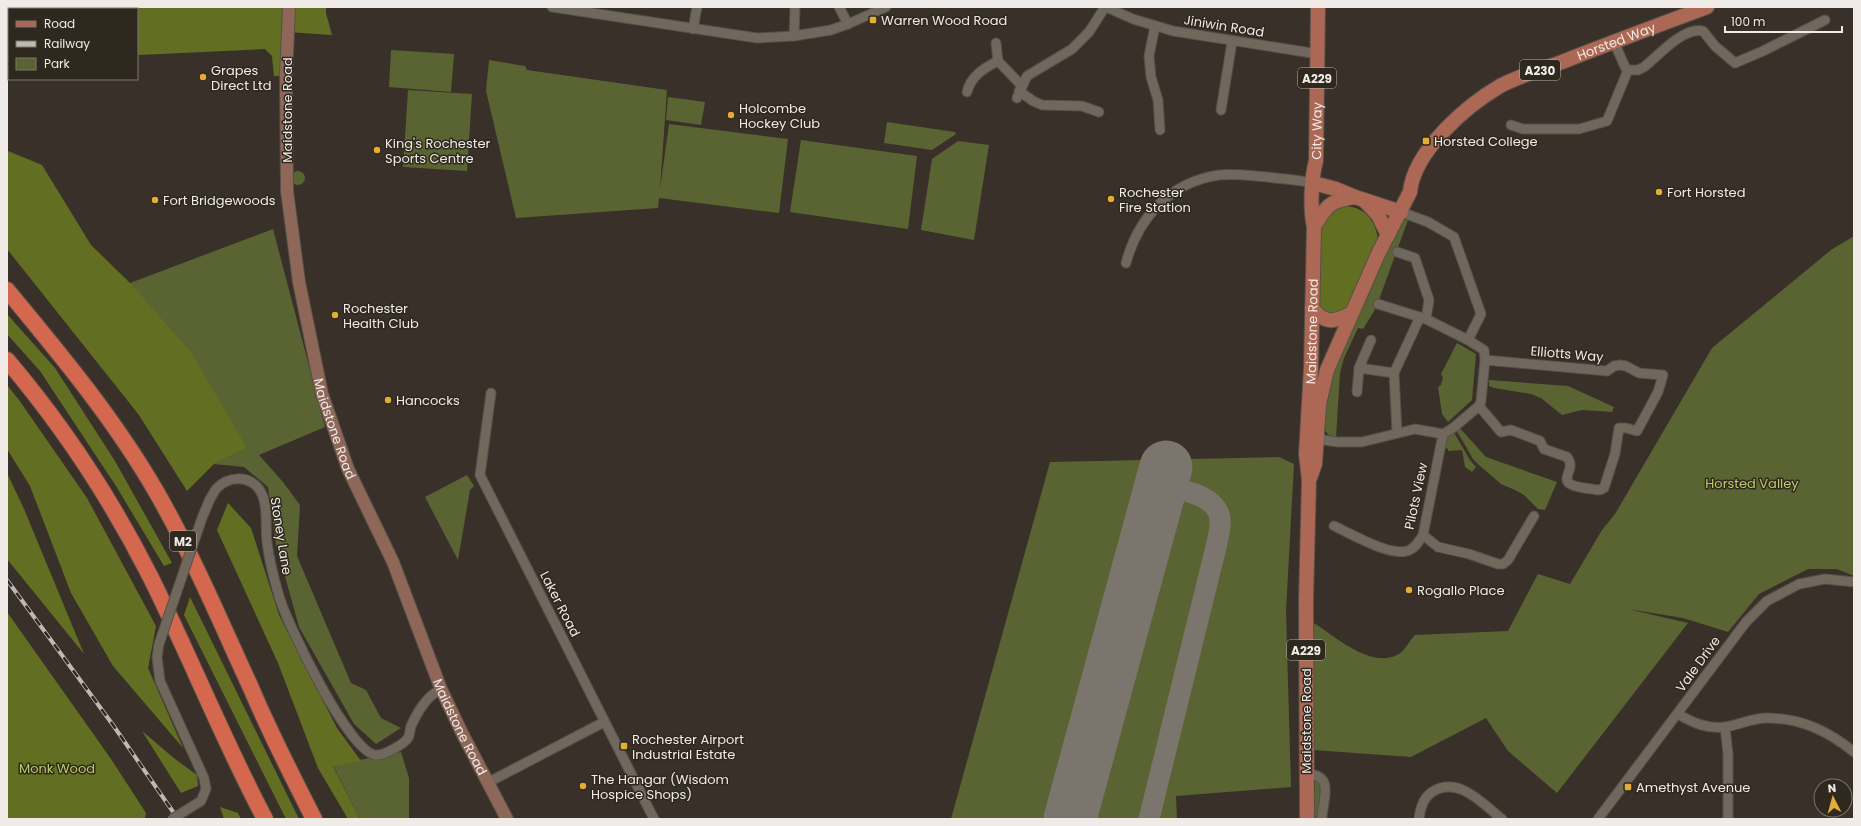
<svg xmlns="http://www.w3.org/2000/svg" width="1861" height="826" viewBox="0 0 1861 826" font-family="Poppins,sans-serif">
<style>
.green{fill:#5a6332}
.forest{fill:#626f22}
.lines{fill:none;stroke-linecap:round;stroke-linejoin:round}
.taxiway{stroke:#7c756e;stroke-width:21}
.runway{stroke:#7c756e;stroke-width:53}
.street-casing{stroke:#565048;stroke-width:11}
.secondary-casing{stroke:#565048;stroke-width:14}
.primary-casing{stroke:#565048;stroke-width:16}
.highway-casing{stroke:#565048;stroke-width:18}
.street{stroke:#70675d;stroke-width:9}
.secondary{stroke:#8e6759;stroke-width:12}
.primary{stroke:#ac6855;stroke-width:14}
.highway{stroke:#d4684f;stroke-width:16}
.rail-casing{stroke:#bfb9b3;stroke-width:4}
.rail{stroke:#2f281f;stroke-width:2.5;stroke-dasharray:8;stroke-linecap:butt}
.street-bridge-casing{stroke:#565048;stroke-width:11;stroke-linecap:butt}
.street-bridge{stroke:#70675d;stroke-width:9}
.poi-dot{fill:#e3ae35;stroke:#2f281f;stroke-width:1.5}
.labels{text-anchor:middle;dominant-baseline:central;stroke-width:3;stroke-linejoin:round;paint-order:stroke}
.shield{fill:#2f281f;stroke:#b6b0aa;stroke-width:1}
.shield-label{font-size:12px;font-weight:bold;fill:#f0ebe6}
.poi-label{font-size:13px;fill:#f0ebe6;stroke:#2f281f;text-anchor:start}
.street-label{font-size:13px;fill:#f0ebe6;stroke:#2f281f}
.park-label{font-size:13px;fill:#bacd66;stroke:#2f281f}
</style>
<rect width="100%" height="100%" fill="#393129"/>
<g class="green">
<path d="M 19,7 L 120,7 L 119,9 L 20,9 Z"/>
<path d="M 391,50 L 454,54 L 451,92 L 389,87 Z"/>
<path d="M 489,60 L 525,66 L 527,70 L 667,90 L 660,189 L 669,124 L 788,139 L 779,213 L 659,198 L 658,208 L 516,218 L 486,91 Z"/>
<path d="M 408,90 L 472,94 L 467,171 L 403,167 Z"/>
<path d="M 668,97 L 705,102 L 701,125 L 666,120 Z"/>
<path d="M 887,122 L 955,132 L 956,134 L 932,150 L 884,143 Z"/>
<path d="M 801,140 L 917,156 L 908,229 L 790,212 Z"/>
<path d="M 958,141 L 989,145 L 974,240 L 921,230 L 932,159 Z"/>
<circle cx="298" cy="178" r="7"/>
<path d="M 1406,219 L 1408,220 L 1376,308 L 1363,329 L 1358,328 L 1344,358 L 1340,373 L 1336,438 C 1330,436 1326,434 1324,428 L 1326,397 L 1330,378 L 1400,223 Z"/>
<path d="M 273,229 L 325,427 L 259,455 L 283,482 L 300,505 L 297,556 L 351,683 L 366,690 L 381,718 L 401,728 L 376,744 L 354,724 L 299,627 L 276,544 L 268,487 L 244,467 L 214,464 L 247,448 L 130,283 Z"/>
<path d="M 1854,236 L 1854,576 L 1837,569 L 1808,569 L 1759,594 L 1728,632 L 1683,618 L 1628,609 L 1688,623 L 1557,793 L 1508,751 L 1486,718 L 1411,757 L 1313,750 L 1314,623 C 1336,637 1372,670 1399,654 C 1405,650 1410,640 1415,635 L 1508,631 L 1538,574 L 1570,584 L 1602,530 L 1615,514 L 1712,348 L 1831,250 Z"/>
<path d="M 1457,343 L 1476,354 L 1472,400 L 1448,422 L 1442,414 L 1438,387 L 1441,385 L 1443,378 L 1441,374 Z"/>
<path d="M 1489,380 L 1568,386 L 1614,407 L 1612,412 L 1582,410 L 1562,415 L 1541,398 L 1531,394 L 1494,388 L 1489,386 Z"/>
<path d="M 1458,426 L 1486,457 L 1557,482 L 1545,510 L 1538,509 L 1524,495 L 1515,490 L 1501,484 L 1479,465 L 1473,459 L 1455,428 Z"/>
<path d="M 1453,431 L 1470,460 L 1476,467 L 1472,472 L 1465,467 L 1462,450 L 1448,451 L 1448,449 L 1442,447 L 1447,436 Z"/>
<path d="M 1279,457 L 1294,464 L 1286,611 L 1291,787 L 1176,796 L 1177,819 L 951,819 L 1050,462 Z"/>
<path d="M 467,475 L 474,486 L 470,490 L 458,560 L 425,497 Z"/>
<path d="M 401,752 L 409,778 L 409,819 L 360,819 L 333,765 Z"/>
<path d="M 1315,779 L 1322,785 L 1320,819 L 1313,819 Z"/>
</g>
<g class="forest">
<path d="M 7,7 L 19,7 L 20,9 L 9,9 L 9,76 L 7,78 Z"/>
<path d="M 120,7 L 326,7 L 326,13 L 332,35 L 287,32 L 286,76 L 274,76 L 272,56 L 265,49 L 139,55 L 137,51 L 137,9 L 119,9 Z"/>
<path d="M 7,148 L 8,151 L 42,165 L 91,245 L 130,283 L 190,351 L 247,448 L 214,464 L 187,491 L 139,415 L 7,249 Z"/>
<path d="M 1347,206 C 1367,209 1375,221 1378,239 L 1346,309 L 1334,317 L 1318,309 L 1321,224 C 1328,213 1334,209 1347,206 Z"/>
<path d="M 7,314 L 55,368 L 115,461 L 172,563 L 164,566 L 116,486 L 40,371 L 7,334 Z"/>
<path d="M 7,385 L 19,400 L 87,498 L 156,626 L 148,668 L 183,748 L 113,666 L 71,593 L 30,486 L 7,449 Z"/>
<path d="M 7,473 L 24,509 L 84,654 L 7,559 Z"/>
<path d="M 228,503 L 251,528 L 279,615 L 337,728 L 361,761 L 333,766 L 360,819 L 348,819 L 318,768 L 278,663 L 217,530 Z"/>
<path d="M 190,597 L 299,819 L 286,819 L 184,615 Z"/>
<path d="M 7,612 L 111,759 L 146,813 L 145,819 L 7,819 Z"/>
<path d="M 142,731 L 175,759 L 197,775 L 198,786 L 181,793 Z"/>
<path d="M 220,807 L 238,813 L 241,819 L 224,819 Z"/>
</g>
<g class="lines">
<path class="taxiway" d="M 1149,819 L 1216,547 C 1218,538 1221,528 1220,519 C 1217,494 1180,490 1161,485"/>
<path class="runway" d="M 1070,819 L 1166,467"/>
<defs>
<g id="street">
<path d="M 552,7 L 757,38 L 794,36 L 831,30 L 848,24 L 886,7"/>
<path d="M 839,7 L 848,24"/>
<path d="M 1106,7 L 1133,19 L 1173,31 L 1318,54"/>
<path d="M 1155,26 L 1149,56 L 1151,77 L 1158,100 L 1160,130"/>
<path d="M 693,29 L 697,7"/>
<path d="M 794,36 L 795,7"/>
<path d="M 996,43 L 998,61 L 1021,85"/>
<path d="M 1628,70 L 1638,70 L 1644,67 C 1658,56 1684,26 1703,31 L 1715,46 L 1735,63 L 1763,51 L 1825,20"/>
<path d="M 1019,91 L 1033,101 L 1042,105 L 1082,106 L 1099,112"/>
<path d="M 967,92 C 971,76 984,68 998,61"/>
<path d="M 1017,98 L 1027,76 L 1072,49 L 1089,32 L 1105,7"/>
<path d="M 1221,110 L 1232,42"/>
<path d="M 1511,125 L 1523,129 L 1579,129 L 1607,121 L 1628,70 L 1625,67 L 1614,42"/>
<path d="M 1401,212 L 1428,222 L 1454,237 L 1481,314 L 1468,340"/>
<path d="M 1397,252 L 1415,258 L 1429,300 L 1426,319"/>
<path d="M 1126,263 C 1138,218 1170,182 1219,175 C 1235,173 1251,176 1267,177 C 1282,179 1298,180 1313,183"/>
<path d="M 1378,304 L 1426,319 L 1468,340 L 1484,350 L 1485,360 L 1607,371 L 1614,366 L 1620,365 L 1626,366 L 1639,373 L 1663,375 L 1658,392 L 1637,431 L 1626,428 L 1619,428 L 1615,454 L 1604,488 C 1600,491 1596,490 1592,489 C 1546,484 1580,473 1567,457 L 1544,449 L 1540,441 L 1511,430 L 1501,432 L 1479,406 L 1481,401 L 1485,360"/>
<path d="M 1359,368 L 1394,373"/>
<path d="M 1357,392 L 1359,368 L 1371,340"/>
<path d="M 491,393 L 480,475 L 654,819"/>
<path d="M 1397,432 L 1394,373 L 1420,317"/>
<path d="M 1317,439 L 1338,442 L 1362,442 L 1415,429 L 1443,434 L 1453,428 L 1479,406"/>
<path d="M 210,499 C 212,496 214,492 216,489 C 228,476 248,475 259,489 C 269,503 265,526 267,542 C 269,560 274,579 279,596 C 286,622 351,757 377,755 C 385,755 404,744 408,738 C 410,735 410,729 411,726 C 418,711 426,697 441,689"/>
<path d="M 1334,526 C 1352,534 1388,556 1407,551 C 1415,549 1419,541 1423,535 L 1443,434"/>
<path d="M 1423,535 L 1438,547 L 1469,554 L 1498,564 L 1503,564 L 1508,560 L 1534,516"/>
<path d="M 159,644 L 157,657 L 160,681 L 204,778 L 206,789 L 201,801"/>
<path d="M 1678,714 C 1693,723 1707,729 1725,727 C 1739,725 1752,718 1767,718 C 1801,718 1828,731 1854,752"/>
<path d="M 1725,727 L 1728,754 L 1728,819"/>
<path d="M 1307,774 C 1336,775 1322,801 1322,819"/>
<path d="M 487,783 L 604,722"/>
<path d="M 1419,819 C 1420,809 1423,798 1432,792 C 1458,775 1483,804 1502,819"/>
<path d="M 1598,819 L 1746,622 L 1767,601 L 1799,584 L 1825,579 L 1854,582"/>
</g>
<g id="secondary">
<path id="s1" d="M 289,7 L 286,76 L 287,191 L 299,282 L 322,394 L 348,469 L 393,562 L 441,689 L 463,735 L 507,819"/>
</g>
<g id="primary">
<path d="M 1313,183 L 1336,189 L 1355,197 L 1401,212"/>
<path d="M 1364,200 L 1378,215 L 1388,235"/>
<path d="M 1314,227 C 1326,206 1330,200 1355,197"/>
<path d="M 1312,308 C 1325,325 1335,322 1352,313"/>
<path id="s2" d="M 1310,478 L 1315,464 L 1319,404 L 1327,370 L 1379,252 L 1410,192 C 1414,151 1466,106 1500,86 C 1519,76 1542,69 1562,62 C 1610,43 1659,25 1707,7"/>
<path id="s3" d="M 1307,819 L 1306,600 L 1309,480 L 1306,454 L 1311,369 L 1314,227 C 1310,210 1311,178 1316,161 L 1318,7"/>
</g>
<g id="highway">
<path d="M 7,290 C 61,355 115,420 157,493 C 193,556 221,623 251,688 C 270,733 292,776 314,819"/>
<path d="M 7,360 C 63,426 111,499 150,576 C 190,656 223,740 265,819"/>
</g>
</defs>
<use href="#street" class="street-casing"/>
<use href="#secondary" class="secondary-casing"/>
<use href="#primary" class="primary-casing"/>
<use href="#highway" class="highway-casing"/>
<use href="#street" class="street"/>
<use href="#secondary" class="secondary"/>
<use href="#primary" class="primary"/>
<use href="#highway" class="highway"/>
<defs>
<path id="rail" d="M 7,580 L 113,725 L 178,819"/>
</defs>
<use href="#rail" class="rail-casing"/>
<use href="#rail" class="rail"/>
<defs>
<g id="street-bridge">
<path d="M 159,644 L 202,518 L 210,499"/>
<path d="M 172,819 L 201,801"/>
</g>
</defs>
<use href="#street-bridge" class="street-bridge-casing"/>
<use href="#street-bridge" class="street-bridge"/>
</g>
<g class="poi-dot">
<rect x="869" y="16" width="8" height="8" rx="2"/>
<circle cx="203" cy="77" r="4"/>
<circle cx="731" cy="115" r="4"/>
<rect x="1422" y="137" width="8" height="8" rx="2"/>
<circle cx="377" cy="150" r="4"/>
<circle cx="1659" cy="192" r="4"/>
<circle cx="1111" cy="199" r="4"/>
<circle cx="155" cy="200" r="4"/>
<circle cx="335" cy="315" r="4"/>
<circle cx="388" cy="400" r="4"/>
<circle cx="1409" cy="590" r="4"/>
<rect x="620" y="742" width="8" height="8" rx="2"/>
<circle cx="583" cy="786" r="4"/>
<rect x="1624" y="783" width="8" height="8" rx="2"/>
</g>
<g class="labels">
<g class="shield">
<rect x="1520" y="60" width="40" height="20" rx="3"/>
<rect x="1298" y="68" width="38" height="20" rx="3"/>
<rect x="170" y="531" width="26" height="20" rx="3"/>
<rect x="1287" y="640" width="38" height="20" rx="3"/>
</g>
<g class="shield-label">
<text x="1540" y="70">A230</text>
<text x="1317" y="78">A229</text>
<text x="183" y="541">M2</text>
<text x="1306" y="650">A229</text>
</g>
<g class="poi-label">
<text x="881" y="20">Warren Wood Road</text>
<text x="211" y="70">Grapes<tspan x="211" dy="15">Direct Ltd</tspan></text>
<text x="739" y="108">Holcombe<tspan x="739" dy="15">Hockey Club</tspan></text>
<text x="1434" y="141">Horsted College</text>
<text x="385" y="143">King's Rochester<tspan x="385" dy="15">Sports Centre</tspan></text>
<text x="1119" y="192">Rochester<tspan x="1119" dy="15">Fire Station</tspan></text>
<text x="1667" y="192">Fort Horsted</text>
<text x="163" y="200">Fort Bridgewoods</text>
<text x="343" y="308">Rochester<tspan x="343" dy="15">Health Club</tspan></text>
<text x="396" y="400">Hancocks</text>
<text x="1417" y="590">Rogallo Place</text>
<text x="632" y="739">Rochester Airport<tspan x="632" dy="15">Industrial Estate</tspan></text>
<text x="591" y="779">The Hangar (Wisdom<tspan x="591" dy="15">Hospice Shops)</tspan></text>
<text x="1636" y="787">Amethyst Avenue</text>
</g>
<g class="street-label">
<text transform="translate(1224 26) rotate(9)">Jiniwin Road</text>
<text stroke="none"><textPath href="#s2" startOffset="574">Horsted Way</textPath></text>
<text transform="translate(287 110) rotate(-90)">Maidstone Road</text>
<text stroke="none"><textPath href="#s3" startOffset="689">City Way</textPath></text>
<text stroke="none"><textPath href="#s3" startOffset="488">Maidstone Road</textPath></text>
<text transform="translate(1567 354) rotate(5)">Elliotts Way</text>
<text stroke="none"><textPath href="#s1" startOffset="427">Maidstone Road</textPath></text>
<text transform="translate(1416 496) rotate(-78)">Pilots View</text>
<text transform="translate(281 536) rotate(81)">Stoney Lane</text>
<text transform="translate(560 604) rotate(63)">Laker Road</text>
<text transform="translate(1698 664) rotate(-54)">Vale Drive</text>
<text transform="translate(1306 721) rotate(-90)">Maidstone Road</text>
<text stroke="none"><textPath href="#s1" startOffset="751">Maidstone Road</textPath></text>
</g>
<g class="park-label">
<text x="1752" y="483">Horsted Valley</text>
<text x="57" y="768">Monk Wood</text>
</g>
</g>
<rect width="1861" height="826" fill="none" stroke="#f0ebe6" stroke-width="16"/>
<rect x="8" y="8" width="130" height="72" fill="#2f281f" stroke="#7c766f"/>
<rect x="16" y="21" width="20" height="6" fill="#ac6855" stroke="#7c766f"/>
<text x="44" y="28" font-size="12" fill="#f0ebe6">Road</text>
<rect x="16" y="41" width="20" height="6" fill="#bfb9b3" stroke="#7c766f"/>
<text x="44" y="48" font-size="12" fill="#f0ebe6">Railway</text>
<rect x="16" y="58" width="20" height="12" fill="#5a6332" stroke="#7c766f"/>
<text x="44" y="68" font-size="12" fill="#f0ebe6">Park</text>
<g transform="translate(1833 798) rotate(354)"><circle r="19" fill="#2f281f" stroke="#7c766f"/>
<path d="M0-3L7 15L0 10L-7 15Z" fill="#e3ae35"/>
<text y="-6" font-size="11" font-weight="bold" text-anchor="middle" fill="#f0ebe6">N</text>
</g>
<path d="M1725 26v6h117v-6" fill="none" stroke="#f0ebe6" stroke-width="2"/>
<text x="1731" y="26" font-size="12" fill="#f0ebe6" stroke="#2f281f" stroke-width="3" paint-order="stroke">100 m</text>
</svg>
